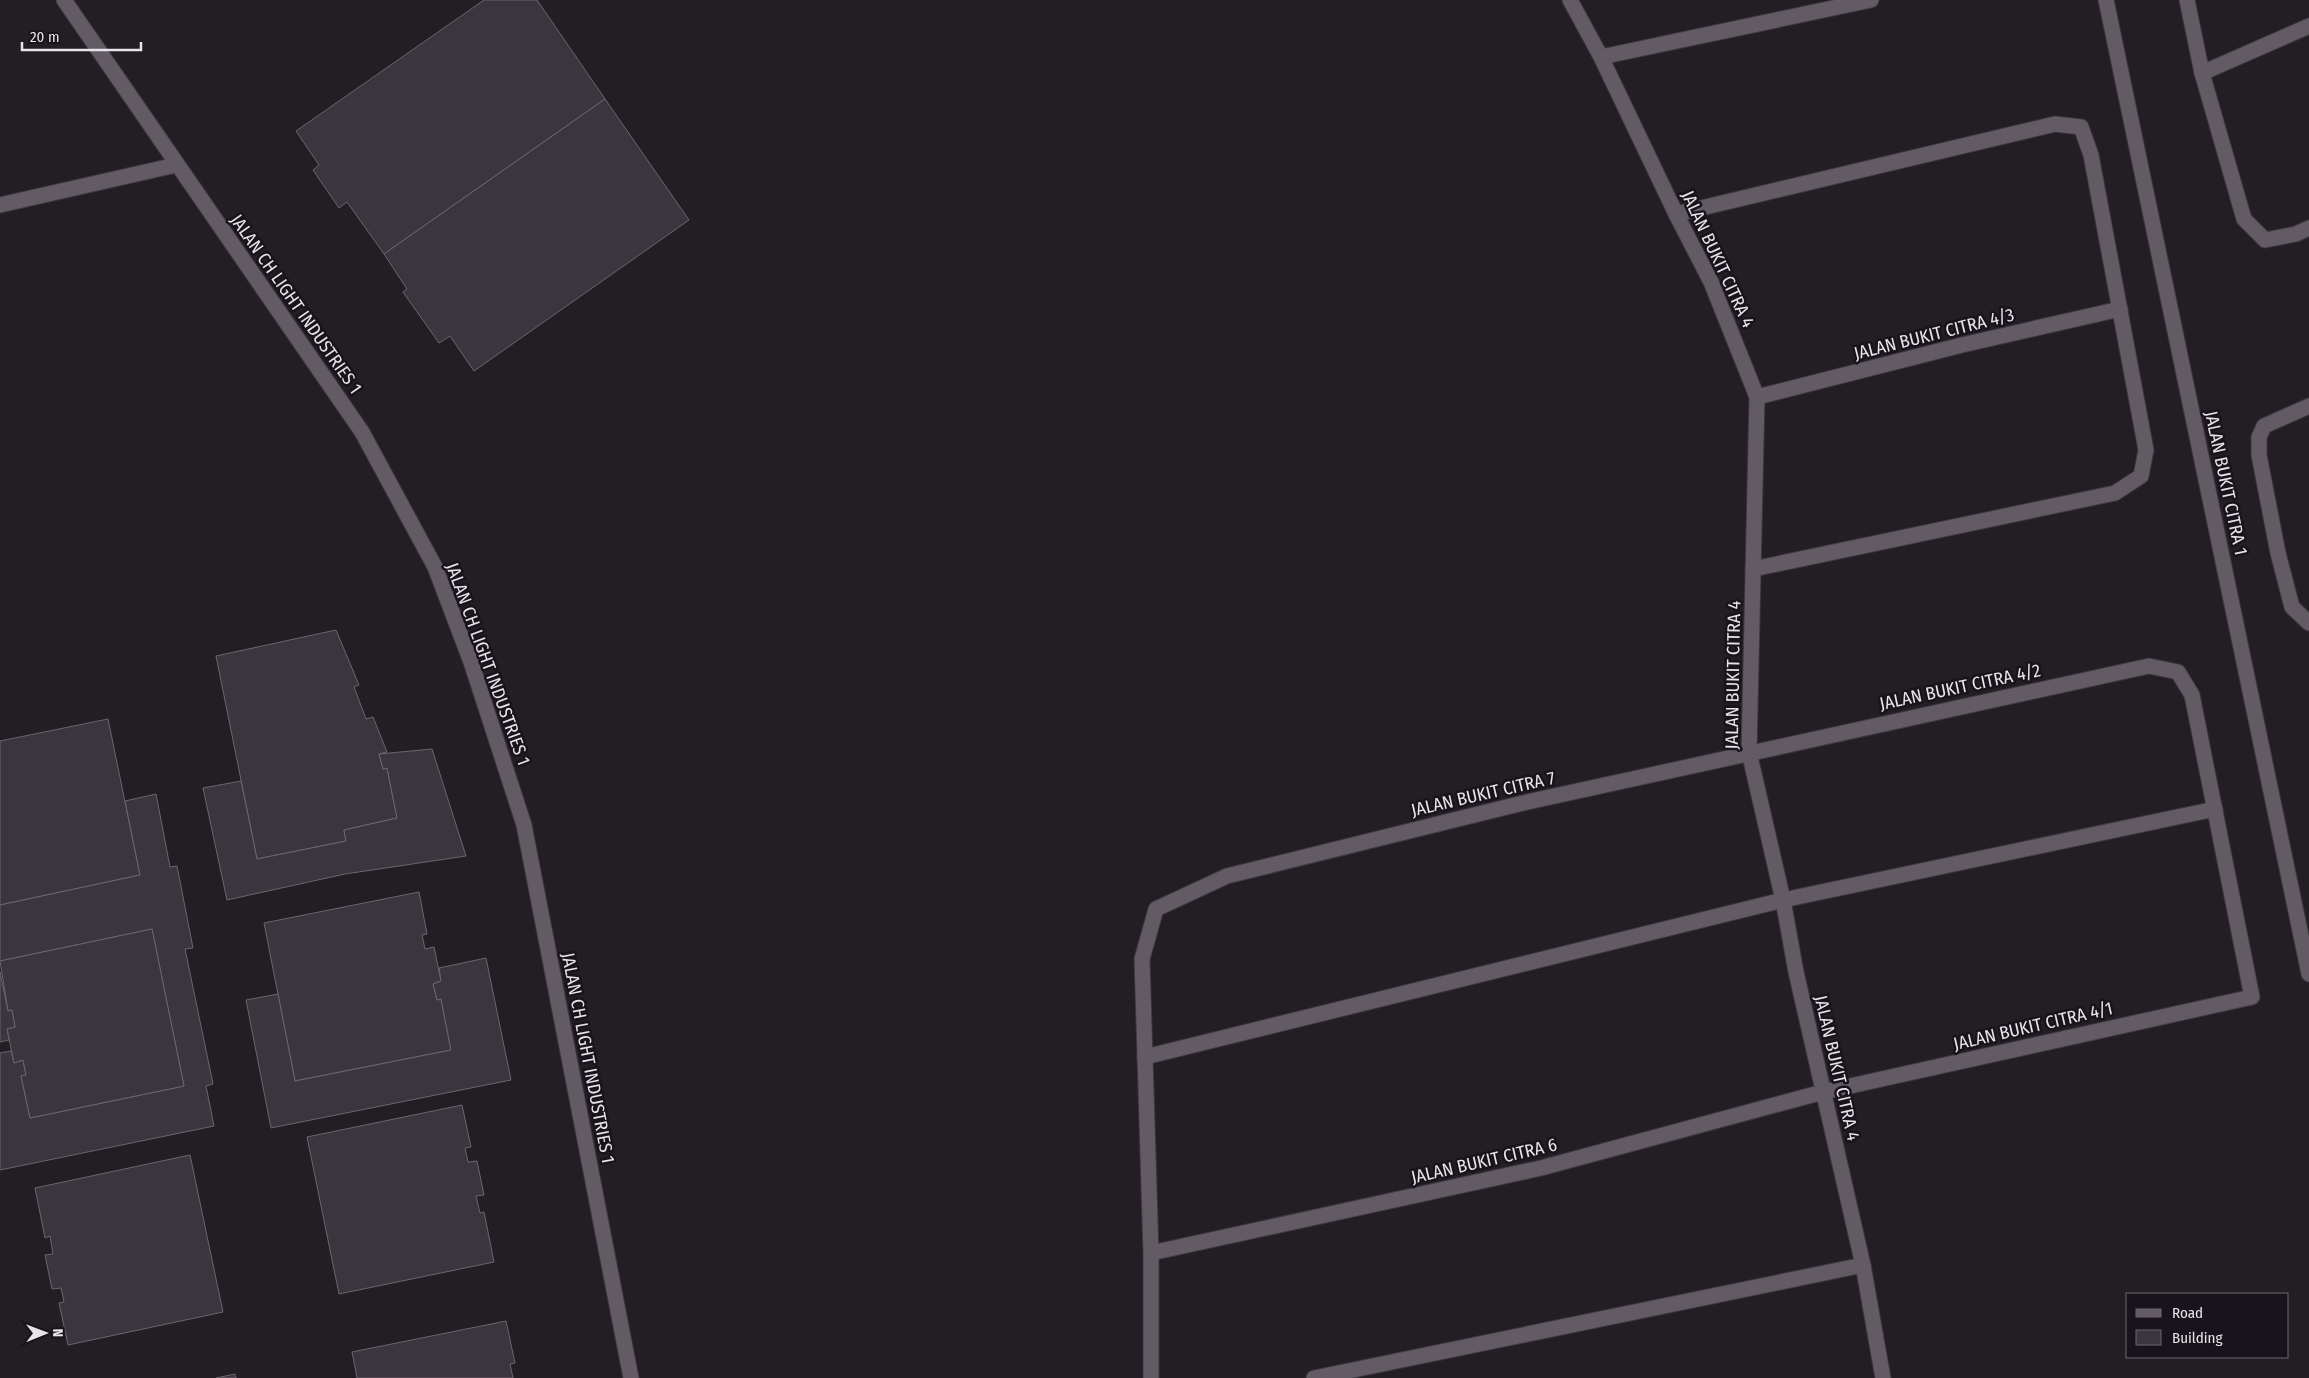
<svg xmlns="http://www.w3.org/2000/svg" width="2309" height="1378" viewBox="0 0 2309 1378" font-family="'Fira Sans Condensed',sans-serif">
<style>
.building{fill:#3b353d;stroke:#6c656e}
.lines{fill:none;stroke-linecap:round;stroke-linejoin:round}
.lane-casing{stroke:#3c383e;stroke-width:17}
.street-casing{stroke:#3c383e;stroke-width:17}
.lane{stroke:#625b64;stroke-width:15}
.street{stroke:#625b64;stroke-width:15}
.labels{text-anchor:middle;dominant-baseline:central;stroke-width:5;stroke-linejoin:round;paint-order:stroke}
.street-label{font-size:18px;fill:#e8e4e9;stroke:#19141b}
</style>
<rect width="100%" height="100%" fill="#231d24"/>
<g class="building">
<path d="M 484,0 L 537,0 L 605,99 L 384,254 L 347,202 L 339,208 L 313,170 L 319,165 L 296,131 Z"/>
<path d="M 605,99 L 689,220 L 474,371 L 450,336 L 439,343 L 403,292 L 407,289 L 384,254 Z"/>
<path d="M 336,630 L 359,685 L 354,687 L 366,719 L 373,717 L 387,752 L 379,754 L 383,769 L 387,768 L 397,818 L 344,830 L 346,841 L 257,859 L 216,656 Z"/>
<path d="M 108,719 L 140,875 L 0,905 L 0,741 Z"/>
<path d="M 432,749 L 466,856 L 345,874 L 227,900 L 203,788 L 241,781 L 257,859 L 346,841 L 344,830 L 397,818 L 387,768 L 383,769 L 379,754 Z"/>
<path d="M 156,794 L 170,867 L 177,866 L 193,948 L 185,949 L 213,1084 L 206,1086 L 214,1126 L 0,1170 L 0,1053 L 11,1051 L 14,1063 L 23,1060 L 26,1075 L 21,1076 L 30,1118 L 184,1086 L 152,929 L 0,961 L 0,905 L 140,875 L 125,801 Z"/>
<path d="M 419,892 L 427,934 L 422,935 L 425,949 L 434,947 L 441,981 L 433,984 L 437,1000 L 441,999 L 451,1050 L 295,1081 L 264,923 Z"/>
<path d="M 152,929 L 184,1086 L 30,1118 L 21,1076 L 26,1075 L 23,1060 L 14,1063 L 7,1029 L 15,1027 L 12,1010 L 8,1011 L 0,961 Z"/>
<path d="M 486,958 L 511,1080 L 271,1128 L 246,1000 L 278,994 L 295,1081 L 451,1050 L 441,999 L 437,1000 L 433,984 L 441,981 L 439,968 Z"/>
<path d="M 0,972 L 8,1011 L 12,1010 L 15,1027 L 7,1029 L 9,1040 L 0,1042 Z"/>
<path d="M 462,1105 L 471,1147 L 465,1148 L 468,1162 L 477,1161 L 484,1195 L 476,1196 L 480,1213 L 484,1212 L 494,1262 L 339,1294 L 307,1137 Z"/>
<path d="M 190,1155 L 223,1312 L 68,1345 L 59,1303 L 64,1302 L 61,1288 L 52,1289 L 45,1255 L 53,1254 L 50,1236 L 45,1238 L 35,1188 Z"/>
<path d="M 506,1321 L 515,1363 L 510,1364 L 513,1378 L 357,1378 L 352,1352 Z"/>
<path d="M 235,1374 L 236,1378 L 216,1378 Z"/>
</g>
<g class="lines">
<defs>
<g id="lane">
<path d="M 2202,73 L 2309,26"/>
<path d="M 1676,214 L 2055,124 L 2081,127 L 2091,155 L 2146,450 L 2141,476 L 2115,493 L 1753,569"/>
<path d="M 2309,406 L 2264,426 L 2259,437 L 2259,455 L 2278,553 L 2292,607 L 2309,623"/>
<path d="M 1145,1057 L 1783,900 L 2215,809"/>
<path d="M 1314,1378 L 1863,1265"/>
</g>
<g id="street">
<path d="M 64,0 L 362,432 L 435,567 L 471,662 L 524,825 L 631,1378"/>
<path d="M 1570,0 L 1601,57 L 1676,214 L 1711,282 L 1757,397 L 1749,752 L 1783,900 L 1796,972 L 1863,1265 L 1883,1378"/>
<path d="M 2106,0 L 2309,974"/>
<path d="M 2187,0 L 2202,73 L 2244,219 L 2265,240 L 2296,234 L 2309,228"/>
<path d="M 1601,57 L 1871,0"/>
<path d="M 0,205 L 176,165"/>
<path d="M 1757,397 L 1962,345 L 2120,309"/>
<path d="M 1151,1253 L 1541,1168 L 1823,1092 L 2252,997 L 2192,695 L 2178,672 L 2149,666 L 1523,803 L 1227,876 L 1156,909 L 1142,959 L 1151,1253 L 1151,1378"/>
</g>
</defs>
<use href="#lane" class="lane-casing"/>
<use href="#street" class="street-casing"/>
<use href="#lane" class="lane"/>
<use href="#street" class="street"/>
</g>
<g class="labels">
<g class="street-label">
<text transform="translate(1718 259) rotate(65)">JALAN BUKIT CITRA 4</text>
<text transform="translate(296 304) rotate(55)">JALAN CH LIGHT INDUSTRIES 1</text>
<text transform="translate(1934 334) rotate(-14)">JALAN BUKIT CITRA 4/3</text>
<text transform="translate(2226 483) rotate(78)">JALAN BUKIT CITRA 1</text>
<text transform="translate(488 664) rotate(70)">JALAN CH LIGHT INDUSTRIES 1</text>
<text transform="translate(1733 675) rotate(-89)">JALAN BUKIT CITRA 4</text>
<text transform="translate(1960 687) rotate(-12)">JALAN BUKIT CITRA 4/2</text>
<text transform="translate(1483 794) rotate(-13)">JALAN BUKIT CITRA 7</text>
<text transform="translate(2033 1026) rotate(-13)">JALAN BUKIT CITRA 4/1</text>
<text transform="translate(588 1058) rotate(79)">JALAN CH LIGHT INDUSTRIES 1</text>
<text transform="translate(1837 1068) rotate(77)">JALAN BUKIT CITRA 4</text>
<text transform="translate(1484 1161) rotate(-13)">JALAN BUKIT CITRA 6</text>
</g>
</g>
<rect x="2126" y="1293" width="162" height="65" fill="#19141b" stroke="#6c676d"/>
<rect x="2136" y="1309" width="25" height="8" fill="#625b64" stroke="#6c676d"/>
<text x="2172" y="1318" font-size="15" fill="#e8e4e9">Road</text>
<rect x="2136" y="1330" width="25" height="15" fill="#3b353d" stroke="#6c676d"/>
<text x="2172" y="1343" font-size="15" fill="#e8e4e9">Building</text>
<g transform="translate(45 1333) rotate(89)" stroke="#19141b" stroke-width="4" paint-order="stroke">
<path d="M0-4L9 19L0 12L-9 19Z" fill="#e8e4e9"/>
<text y="-8" font-size="14" font-weight="bold" text-anchor="middle" fill="#e8e4e9">N</text>
</g>
<path d="M22 42v8h119v-8" fill="none" stroke="#e8e4e9" stroke-width="2.5"/>
<text x="30" y="42" font-size="15" fill="#e8e4e9" stroke="#19141b" stroke-width="4" paint-order="stroke">20 m</text>
</svg>
